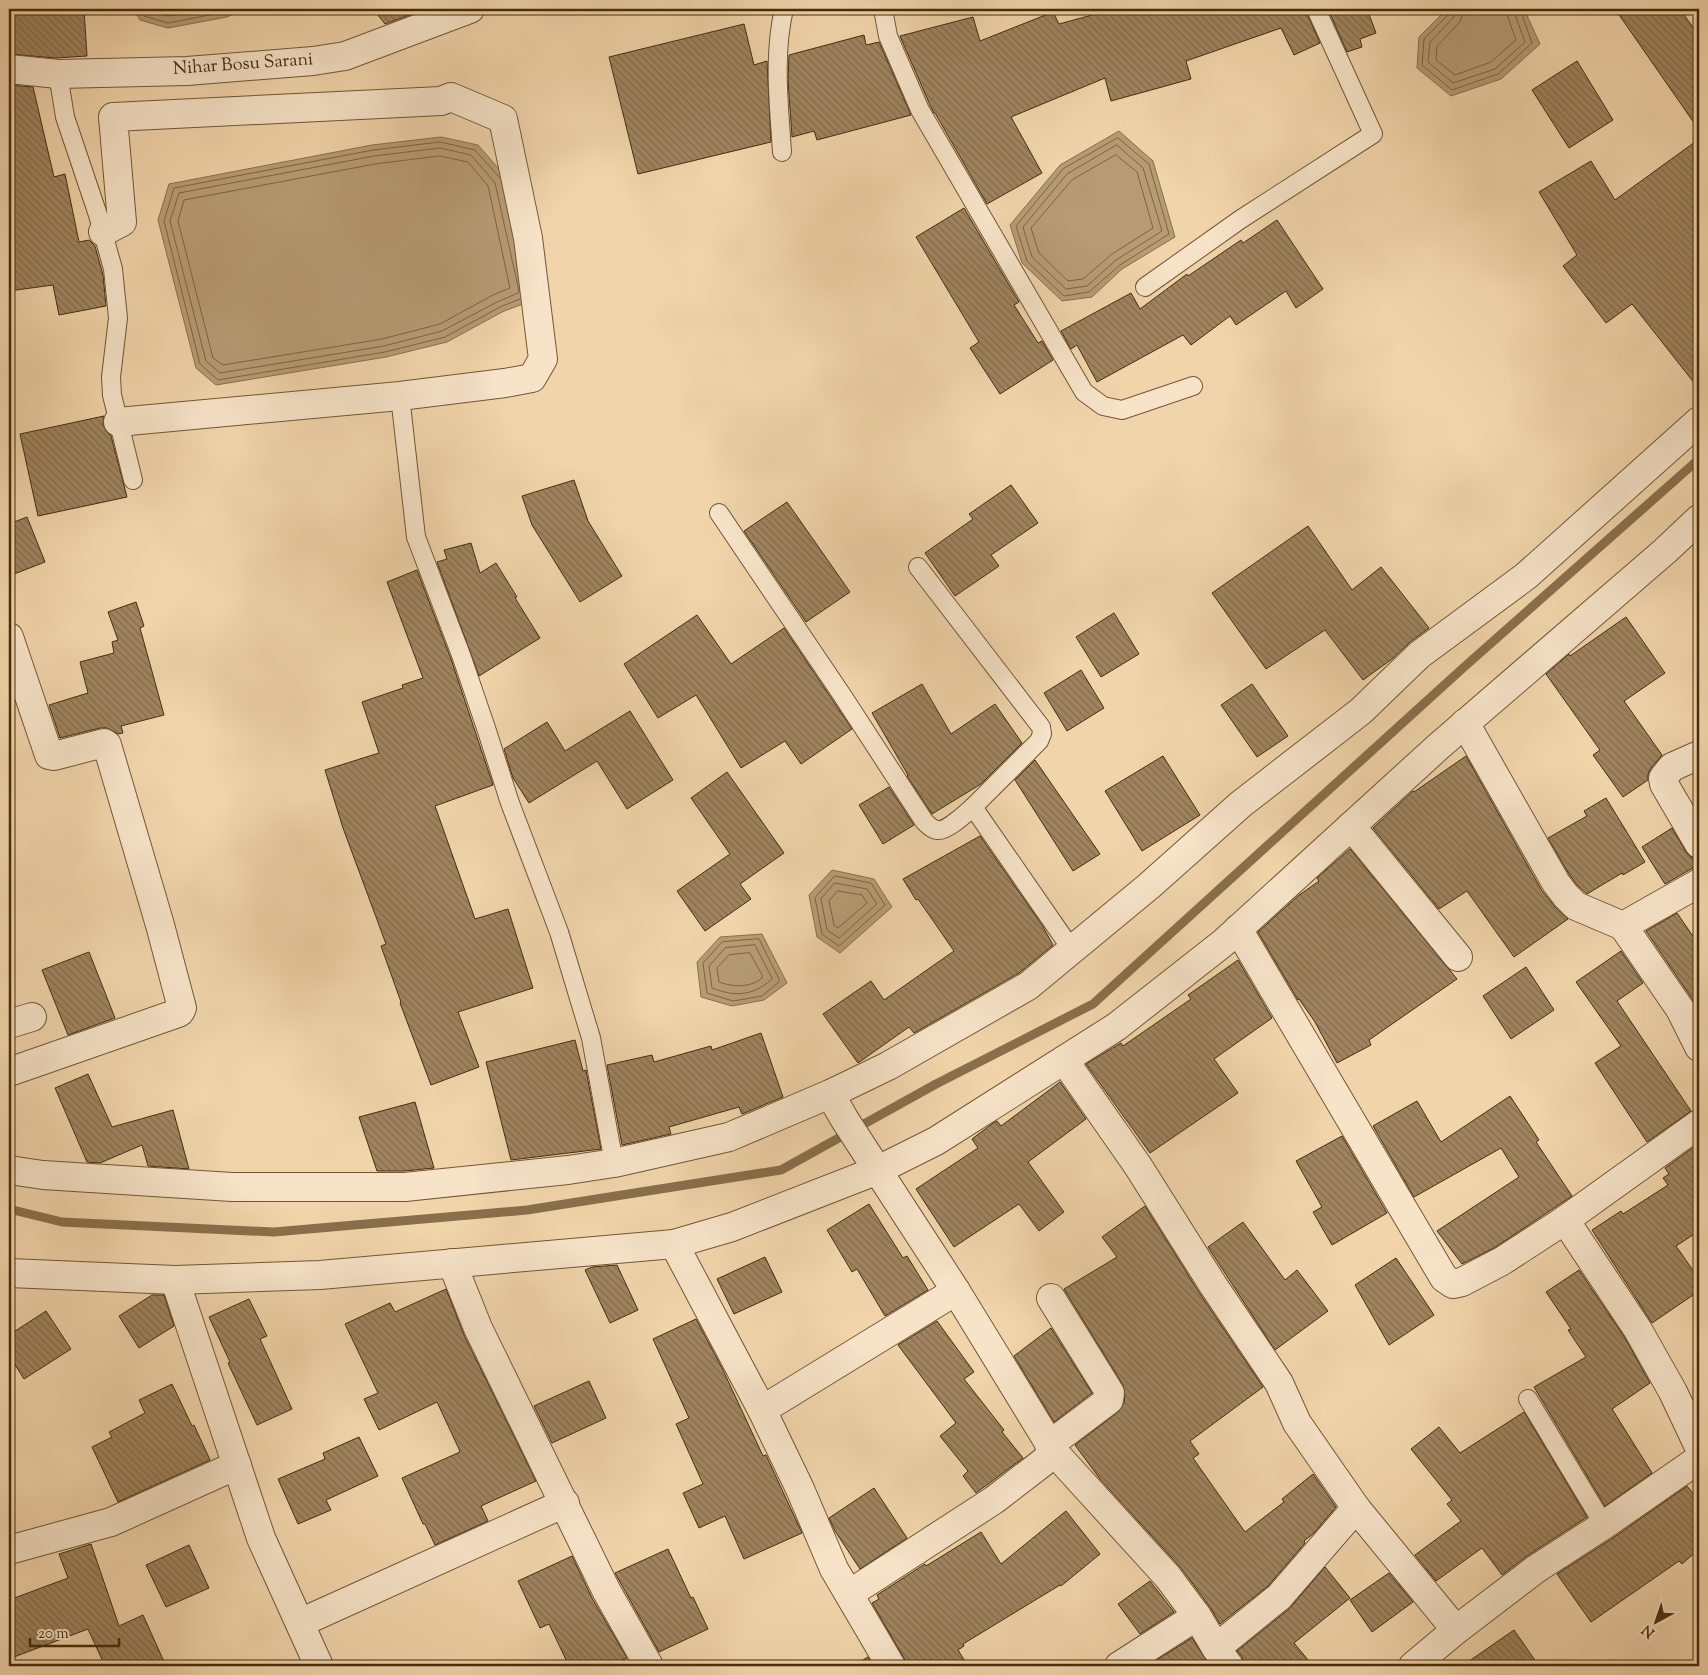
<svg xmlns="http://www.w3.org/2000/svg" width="1708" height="1675" viewBox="0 0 1708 1675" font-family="'Sorts Mill Goudy',serif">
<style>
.water{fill:#b79b75;stroke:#8a6f4b}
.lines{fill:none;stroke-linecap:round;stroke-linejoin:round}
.shore{stroke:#7e6441;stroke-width:1}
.stream{stroke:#8a6f4b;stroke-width:9}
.building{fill:url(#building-back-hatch);stroke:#462d0d}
.lane-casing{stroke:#715734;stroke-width:20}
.street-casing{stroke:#715734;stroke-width:30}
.lane{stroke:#f6e3c8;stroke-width:18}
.street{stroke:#f6e3c8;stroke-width:28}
.labels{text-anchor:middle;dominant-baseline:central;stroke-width:4;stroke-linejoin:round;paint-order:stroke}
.street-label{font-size:18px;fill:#462d0d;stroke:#f6e3c8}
</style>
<defs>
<pattern id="building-back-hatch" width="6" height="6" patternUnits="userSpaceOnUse" patternTransform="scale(1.25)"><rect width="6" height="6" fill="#9f845f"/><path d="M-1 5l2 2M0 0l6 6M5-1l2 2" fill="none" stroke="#836c4d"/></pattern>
</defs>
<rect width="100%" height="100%" fill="#f1d4aa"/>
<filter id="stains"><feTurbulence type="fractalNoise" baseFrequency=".004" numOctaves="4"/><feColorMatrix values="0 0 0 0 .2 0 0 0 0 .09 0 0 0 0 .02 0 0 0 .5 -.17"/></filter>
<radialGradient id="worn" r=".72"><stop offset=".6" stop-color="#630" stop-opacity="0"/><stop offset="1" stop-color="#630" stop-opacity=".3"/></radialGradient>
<g class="water">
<path d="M 134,9 L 243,9 L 227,17 L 168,28 L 140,20 Z"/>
<path d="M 1447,9 L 1524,9 L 1540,44 L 1501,79 L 1451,96 L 1417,68 L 1419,37 Z"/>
<path d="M 1119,131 L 1153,161 L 1175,237 L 1122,269 L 1092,297 L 1062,301 L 1022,263 L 1010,225 L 1060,165 Z"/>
<path d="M 441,137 L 478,145 L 506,177 L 533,300 L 502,312 L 447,342 L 386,357 L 216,385 L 196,368 L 158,220 L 169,184 L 372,145 Z"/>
<path d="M 832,870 L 874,879 L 892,907 L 840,953 L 817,937 L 809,895 Z"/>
<path d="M 762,934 L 787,983 L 764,1000 L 732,1006 L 701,997 L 697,962 L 720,937 Z"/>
</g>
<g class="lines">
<g class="shore">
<path d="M 140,9 L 144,16 L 168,23 L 225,12 L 232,9"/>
<path d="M 147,9 L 148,11 L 168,16 L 209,9"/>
<path d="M 1450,9 L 1449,14 L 1424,39 L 1422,65 L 1452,90 L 1498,74 L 1532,43 L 1520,9"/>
<path d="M 1456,9 L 1454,17 L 1430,42 L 1428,62 L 1453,83 L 1495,69 L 1525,42 L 1513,9"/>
<path d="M 1464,9 L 1460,22 L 1437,46 L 1436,60 L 1455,75 L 1491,62 L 1516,40 L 1507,15 L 1506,9"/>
<path d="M 1118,138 L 1149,164 L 1169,234 L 1120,265 L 1089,292 L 1064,296 L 1027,261 L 1016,226 L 1063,169 Z"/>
<path d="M 1117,145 L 1143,168 L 1162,231 L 1116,260 L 1087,286 L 1066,289 L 1032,257 L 1023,227 L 1067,174 Z"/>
<path d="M 1116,155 L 1137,172 L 1153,228 L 1112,254 L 1083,279 L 1068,281 L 1039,253 L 1031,228 L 1072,180 Z"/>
<path d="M 440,156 L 468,162 L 488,186 L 510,288 L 493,295 L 440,324 L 382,339 L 223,365 L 213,358 L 178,221 L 184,200 L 375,164 Z"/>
<path d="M 500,178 L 475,150 L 440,142 L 373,150 L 174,188 L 164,221 L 200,364 L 218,380 L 385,352 L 445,337 L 500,307 L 520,299"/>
<path d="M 519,291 L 495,183 L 471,155 L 440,148 L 374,156 L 179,193 L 170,221 L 206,361 L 220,373 L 384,346 L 442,331 L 497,302 L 518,293 L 519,291"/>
<path d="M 835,876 L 871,883 L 885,905 L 839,946 L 822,934 L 815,898 Z"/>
<path d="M 835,883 L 867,889 L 877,904 L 839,938 L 827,930 L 821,899 Z"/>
<path d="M 838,891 L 862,895 L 867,903 L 838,928 L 834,925 L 829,901 Z"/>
<path d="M 759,939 L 779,979 L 779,982 L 762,996 L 733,1001 L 707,993 L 703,963 L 722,942 Z"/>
<path d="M 755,945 L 772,978 L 771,980 C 752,996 735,997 712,988 L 709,966 L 725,948 Z"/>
<path d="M 750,953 L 762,975 L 762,978 C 750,988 733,987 719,982 L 717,968 L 729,955 Z"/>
</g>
<path class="stream" d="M 9,1209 L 62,1222 L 274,1232 L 527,1210 L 781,1170 L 936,1084 L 1093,1004 L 1463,668 L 1699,459"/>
</g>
<g class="building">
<path d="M 9,9 L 84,9 L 87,56 L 56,58 L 9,54 Z"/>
<path d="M 373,9 L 426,9 L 385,24 Z"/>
<path d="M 1114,9 L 1305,9 L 1320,43 L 1294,55 L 1281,28 L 1186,61 L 1191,79 L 1111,101 L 1105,78 L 1011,117 L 1042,173 L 987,204 L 935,113 L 934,113 L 930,105 L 900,36 L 973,17 L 980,41 L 1053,12 L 1059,24 Z"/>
<path d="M 1328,9 L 1367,9 L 1376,33 L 1360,39 L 1362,47 L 1347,52 Z"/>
<path d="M 1615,9 L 1680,9 L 1699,36 L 1699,130 Z"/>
<path d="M 744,24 L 754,65 L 767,61 L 771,142 L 638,174 L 609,57 Z"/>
<path d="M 864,35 L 866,45 L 879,42 L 911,115 L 817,140 L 814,131 L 792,137 L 788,80 L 789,55 Z"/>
<path d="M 1577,61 L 1613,120 L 1569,148 L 1532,90 Z"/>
<path d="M 9,85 L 33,87 L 54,177 L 65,174 L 79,242 L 89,240 L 95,246 L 103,275 L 106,306 L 59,315 L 53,285 L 9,291 L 9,247 L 14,246 L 9,221 Z"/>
<path d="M 1699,139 L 1699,389 L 1632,304 L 1606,323 L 1563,266 L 1577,255 L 1539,192 L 1591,161 L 1615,200 Z"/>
<path d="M 964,208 L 1019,302 L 1014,305 L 1038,343 L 1042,341 L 1053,360 L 1000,394 L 970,348 L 979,342 L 916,237 Z"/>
<path d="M 1277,220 L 1323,289 L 1296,308 L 1286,291 L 1236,325 L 1230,316 L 1191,345 L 1183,335 L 1097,382 L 1077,345 L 1071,349 L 1061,331 L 1131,293 L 1140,309 L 1187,274 L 1188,276 L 1241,240 L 1243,243 Z"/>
<path d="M 104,416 L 103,424 L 106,431 L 111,436 L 127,497 L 38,516 L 20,434 Z"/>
<path d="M 574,480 L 588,521 L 622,576 L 580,602 L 532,525 L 522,496 Z"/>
<path d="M 1011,485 L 1038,523 L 991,555 L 999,566 L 955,596 L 925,553 L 973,519 L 969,514 Z"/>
<path d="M 787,502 L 850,592 L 806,622 L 744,531 Z"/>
<path d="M 27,517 L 45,562 L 9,576 L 9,524 Z"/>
<path d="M 1308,526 L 1352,590 L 1381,567 L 1429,628 L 1410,642 L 1392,659 L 1363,680 L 1325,630 L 1266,669 L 1212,593 Z"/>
<path d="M 471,543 L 480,573 L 496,563 L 517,597 L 515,598 L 540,638 L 479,676 L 437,562 L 447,559 L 444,550 Z"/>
<path d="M 417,570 L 451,659 L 493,785 L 435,806 L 475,919 L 508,909 L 533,988 L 458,1012 L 479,1067 L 431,1085 L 400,1003 L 401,1002 L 381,946 L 386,944 L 343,828 L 325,770 L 379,753 L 362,702 L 403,688 L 402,685 L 423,678 L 387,582 Z"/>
<path d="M 136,602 L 144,626 L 140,628 L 164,715 L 121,726 L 123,733 L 118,734 L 107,728 L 100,728 L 60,738 L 49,705 L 88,693 L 80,662 L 114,653 L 112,642 L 118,640 L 108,612 Z"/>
<path d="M 1114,613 L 1139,654 L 1101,677 L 1076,637 Z"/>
<path d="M 697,615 L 731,664 L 784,628 L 852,729 L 801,764 L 785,741 L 741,768 L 696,695 L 658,718 L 624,664 Z"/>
<path d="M 1626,617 L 1665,673 L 1624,701 L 1662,755 L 1651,768 L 1648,774 L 1648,780 L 1623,797 L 1593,755 L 1600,750 L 1546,674 L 1569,654 L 1570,656 Z"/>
<path d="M 1081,670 L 1104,708 L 1067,731 L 1044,693 Z"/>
<path d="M 922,684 L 951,734 L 995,704 L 1022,743 L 981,784 L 932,814 L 907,776 L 908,775 L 872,713 Z"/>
<path d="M 1252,684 L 1288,736 L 1257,757 L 1221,705 Z"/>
<path d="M 630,711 L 673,780 L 627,809 L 597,761 L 529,803 L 513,778 L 504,749 L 547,722 L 565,751 Z"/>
<path d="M 1163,756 L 1200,815 L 1142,851 L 1105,791 Z"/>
<path d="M 1466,756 L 1542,891 L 1555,907 L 1568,919 L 1514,957 L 1467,891 L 1439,909 L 1373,828 L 1413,791 L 1414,792 Z"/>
<path d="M 1035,760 L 1100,854 L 1073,871 L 1015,780 Z"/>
<path d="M 727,772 L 784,853 L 740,884 L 751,899 L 705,931 L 677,891 L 730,854 L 691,798 Z"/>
<path d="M 889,787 L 914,825 L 883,844 L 859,805 Z"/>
<path d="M 1606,798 L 1645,862 L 1623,875 L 1622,873 L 1587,894 L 1578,886 L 1569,874 L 1548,838 L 1587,816 L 1584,811 Z"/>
<path d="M 1672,828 L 1686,852 L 1692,858 L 1699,860 L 1699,867 L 1691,869 L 1665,884 L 1642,847 Z"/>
<path d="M 980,836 L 1042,925 L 1053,945 L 1019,973 L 914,1033 L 909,1027 L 858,1063 L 823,1014 L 871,981 L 884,1000 L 954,951 L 918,899 L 916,900 L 903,879 Z"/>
<path d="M 1350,849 L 1457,979 L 1369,1040 L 1371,1045 L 1337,1063 L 1315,1022 L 1299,999 L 1298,1000 L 1258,932 L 1298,896 L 1319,881 L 1317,878 Z"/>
<path d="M 1677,913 L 1699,945 L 1699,1013 L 1693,1000 L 1646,931 Z"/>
<path d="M 1621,951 L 1643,983 L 1617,1001 L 1691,1111 L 1647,1142 L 1595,1063 L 1621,1046 L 1576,982 Z"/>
<path d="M 89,952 L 115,1018 L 68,1035 L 42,970 Z"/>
<path d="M 1238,960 L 1272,1018 L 1214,1059 L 1238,1093 L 1150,1153 L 1086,1064 L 1121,1043 L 1123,1046 L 1191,999 L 1188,995 Z"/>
<path d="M 1526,967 L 1554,1010 L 1511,1039 L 1483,996 Z"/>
<path d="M 761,1033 L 783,1097 L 742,1114 L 739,1107 L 669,1127 L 671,1134 L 622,1145 L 607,1065 L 652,1055 L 654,1062 L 711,1046 L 712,1050 Z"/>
<path d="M 575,1040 L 583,1071 L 586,1070 L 601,1149 L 511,1160 L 486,1062 Z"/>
<path d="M 88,1074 L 112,1127 L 173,1110 L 189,1169 L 148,1166 L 142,1145 L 100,1163 L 87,1162 L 55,1088 Z"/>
<path d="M 1060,1082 L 1086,1119 L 1028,1162 L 1064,1212 L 1039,1231 L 1019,1204 L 954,1247 L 916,1189 L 978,1148 L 972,1139 L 993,1123 L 997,1121 L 1001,1126 Z"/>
<path d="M 1510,1096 L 1539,1140 L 1536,1142 L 1572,1196 L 1494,1248 L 1462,1264 L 1437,1231 L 1519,1177 L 1501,1148 L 1414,1197 L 1373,1126 L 1417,1101 L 1441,1142 Z"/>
<path d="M 415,1102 L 434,1168 L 404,1171 L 377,1171 L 359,1117 Z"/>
<path d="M 1342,1136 L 1387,1213 L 1332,1245 L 1313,1212 L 1322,1207 L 1296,1161 Z"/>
<path d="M 1694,1147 L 1699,1155 L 1699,1231 L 1676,1246 L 1699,1279 L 1699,1291 L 1652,1323 L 1592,1230 L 1621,1211 L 1623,1214 L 1668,1185 L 1663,1178 L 1669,1174 L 1665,1168 Z"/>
<path d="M 869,1204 L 903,1258 L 907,1256 L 928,1290 L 885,1316 L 857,1269 L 852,1272 L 827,1230 Z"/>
<path d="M 1145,1206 L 1200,1294 L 1263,1387 L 1190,1441 L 1199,1454 L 1193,1458 L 1245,1532 L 1284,1502 L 1282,1499 L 1313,1474 L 1336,1507 L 1314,1533 L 1304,1541 L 1305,1543 L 1268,1586 L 1220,1624 L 1210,1607 L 1181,1568 L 1100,1479 L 1075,1445 L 1118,1412 L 1124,1403 L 1125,1395 L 1123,1385 L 1064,1289 L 1117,1257 L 1102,1237 Z"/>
<path d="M 1243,1222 L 1285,1280 L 1297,1270 L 1328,1311 L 1275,1350 L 1208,1247 Z"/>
<path d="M 765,1257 L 782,1292 L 734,1314 L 717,1279 Z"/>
<path d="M 1396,1258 L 1434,1315 L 1389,1345 L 1355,1285 Z"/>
<path d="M 617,1265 L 638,1310 L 610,1323 L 585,1270 L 592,1267 Z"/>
<path d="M 1579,1270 L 1625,1338 L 1650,1383 L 1612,1409 L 1652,1473 L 1605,1506 L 1534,1387 L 1586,1357 L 1568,1330 L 1571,1329 L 1546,1292 Z"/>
<path d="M 446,1289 L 464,1335 L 536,1481 L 481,1506 L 488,1521 L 435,1545 L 425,1524 L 423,1524 L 402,1478 L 460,1452 L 459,1449 L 437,1402 L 379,1430 L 364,1399 L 378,1393 L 345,1324 L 390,1303 L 395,1312 Z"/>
<path d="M 152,1295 L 164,1295 L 174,1326 L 139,1348 L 119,1316 Z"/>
<path d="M 249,1299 L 267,1336 L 260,1339 L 292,1409 L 257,1425 L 228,1363 L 230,1362 L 209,1317 Z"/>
<path d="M 46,1311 L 71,1349 L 24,1379 L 9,1355 L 9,1335 Z"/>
<path d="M 696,1319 L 722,1368 L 763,1456 L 766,1455 L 802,1533 L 744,1559 L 725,1516 L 699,1528 L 683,1493 L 703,1484 L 676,1424 L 689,1418 L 653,1339 Z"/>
<path d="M 937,1321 L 974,1372 L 964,1379 L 1004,1430 L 1002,1432 L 1023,1458 L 976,1493 L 963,1476 L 968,1471 L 940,1436 L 956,1423 L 898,1345 Z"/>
<path d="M 1051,1328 L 1092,1393 L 1054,1422 L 1014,1356 Z"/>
<path d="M 589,1381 L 606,1418 L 552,1443 L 534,1406 Z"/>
<path d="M 172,1384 L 192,1426 L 194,1425 L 210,1460 L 118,1502 L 92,1447 L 112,1437 L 109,1432 L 145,1413 L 139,1400 Z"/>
<path d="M 1524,1412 L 1587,1517 L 1527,1556 L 1502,1575 L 1482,1548 L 1436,1581 L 1415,1555 L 1461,1521 L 1447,1504 L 1452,1500 L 1411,1449 L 1439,1427 L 1460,1453 Z"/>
<path d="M 359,1437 L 378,1476 L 326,1500 L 331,1510 L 298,1524 L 278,1479 L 325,1459 L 323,1453 Z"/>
<path d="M 1687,1486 L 1699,1501 L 1699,1549 L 1682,1564 L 1679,1561 L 1591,1622 L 1557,1574 L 1613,1538 Z"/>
<path d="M 874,1488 L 907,1538 L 860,1569 L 835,1531 L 829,1518 Z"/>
<path d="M 1066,1511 L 1100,1554 L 1061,1586 L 1060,1585 L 963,1644 L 964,1646 L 958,1650 L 968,1666 L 907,1666 L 904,1658 L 872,1603 L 879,1599 L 877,1595 L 925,1564 L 926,1566 L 981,1532 L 1001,1564 Z"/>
<path d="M 91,1544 L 119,1626 L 143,1615 L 166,1666 L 105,1666 L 88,1629 L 14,1657 L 9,1642 L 9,1600 L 68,1578 L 59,1554 Z"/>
<path d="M 189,1545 L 209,1588 L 166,1607 L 146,1565 Z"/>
<path d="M 668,1549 L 691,1598 L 693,1597 L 708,1629 L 659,1652 L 615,1573 Z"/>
<path d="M 572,1556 L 593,1600 L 627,1658 L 609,1666 L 569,1666 L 549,1624 L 540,1628 L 518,1581 Z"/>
<path d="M 1325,1567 L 1350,1598 L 1294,1643 L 1313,1666 L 1244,1666 L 1242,1657 L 1237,1651 L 1289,1609 Z"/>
<path d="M 1389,1573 L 1413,1602 L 1372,1632 L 1350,1600 Z"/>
<path d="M 1150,1581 L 1174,1612 L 1140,1634 L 1118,1604 Z"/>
<path d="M 1514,1630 L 1539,1666 L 1462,1666 Z"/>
<path d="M 1192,1638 L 1210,1666 L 1163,1666 L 1158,1659 Z"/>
<path d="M 868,1657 L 873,1666 L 853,1666 Z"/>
</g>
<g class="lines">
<defs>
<g id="lane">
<path d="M 883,9 L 888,36 L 920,110 L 1084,392 L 1103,406 L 1122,410 L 1193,386"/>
<path d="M 58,74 L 65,117 L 98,215 L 113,269 L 118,318 L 111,377 L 112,395 L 133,480"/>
<path d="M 782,152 C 779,105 773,55 784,9"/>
<path d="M 1145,287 L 1241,219 L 1373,134 L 1316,9"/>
<path d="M 400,396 L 416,537 L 461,655 L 486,728 L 510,803 L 559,932 L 591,1038 L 614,1163"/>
<path d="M 719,513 L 842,695 L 924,821 C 928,825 931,829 937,830 C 946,832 966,813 973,807 L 1072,950"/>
<path d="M 918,567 L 1041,727 L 1042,734 L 1039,741 L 973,807"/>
<path d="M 1528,1399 L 1604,1525"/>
</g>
<g id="street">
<path d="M 9,69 L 58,74 L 187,71 L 313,61 L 345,56 L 470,9"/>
<path d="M 103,232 L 122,222 L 113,117 L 441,101 L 451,97 L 503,119 L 528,238 L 543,359 L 532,378 L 505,383 L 400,396 L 118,422"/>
<path d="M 9,637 L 49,755 L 54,756 L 104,743 L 107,745 L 160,925 L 182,1008 L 180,1012 L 178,1013 L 9,1072"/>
<path d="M 1465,723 L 1556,883 L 1566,896 L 1576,906 L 1623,926"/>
<path d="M 1699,755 L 1672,767 L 1663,778 L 1664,784 L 1699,844"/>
<path d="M 1351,826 L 1458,957"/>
<path d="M 1699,883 L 1623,926 L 1680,1009 L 1699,1047"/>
<path d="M 1238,929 L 1444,1278 L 1453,1284 L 1462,1282 L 1502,1261 L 1565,1220"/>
<path d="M 9,1024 L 32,1017"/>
<path d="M 1064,1060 L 1138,1166 L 1213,1285 L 1279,1383 L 1297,1423 L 1356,1508 L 1456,1630"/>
<path d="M 830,1094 L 845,1120 L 956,1291 L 1055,1453 L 1168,1577 L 1197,1616 L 1216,1648 L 1229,1666"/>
<path d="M 1699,1124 L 1565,1220 L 1638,1330 L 1673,1392 L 1699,1447"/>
<path d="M 9,1170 L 43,1175 L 232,1187 L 405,1187 L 568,1170 L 614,1163 L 729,1137 L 830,1094 L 888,1066 L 1028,986 L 1149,886 L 1241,804 L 1361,711 L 1419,655 L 1526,576 L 1699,421"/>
<path d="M 674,1244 L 762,1410 L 800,1489 L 834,1569 L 891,1666"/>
<path d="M 452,1263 L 478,1328 L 607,1592 L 649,1666"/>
<path d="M 9,1273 L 175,1280 L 320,1275 L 674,1244 L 732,1227 L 878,1170 L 936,1141 L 1116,1027 L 1223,943 L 1439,746 L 1665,551 L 1699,519"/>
<path d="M 175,1280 L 261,1538 L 319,1666"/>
<path d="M 762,1410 L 956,1291"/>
<path d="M 1049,1445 L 1109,1400 L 1110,1393 L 1051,1298"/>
<path d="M 9,1550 L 111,1522 L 237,1465"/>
<path d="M 849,1594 L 994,1500 L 1055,1453"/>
<path d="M 300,1623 L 565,1503"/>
<path d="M 1216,1648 L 1279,1597 L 1356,1508"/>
<path d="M 1119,1666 L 1197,1616"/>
<path d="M 1413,1666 L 1456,1630 L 1536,1569 L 1604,1525 L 1699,1459"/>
</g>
</defs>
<use href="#lane" class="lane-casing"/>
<use href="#street" class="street-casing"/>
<use href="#lane" class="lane"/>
<use href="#street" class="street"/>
</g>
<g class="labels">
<g class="street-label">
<text transform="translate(243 65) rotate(-4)">Nihar Bosu Sarani</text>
</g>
</g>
<rect width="1708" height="1675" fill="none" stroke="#f1d4aa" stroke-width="30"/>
<rect x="10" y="10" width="1688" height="1655" fill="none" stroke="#462d0d" stroke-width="2.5"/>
<rect x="15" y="15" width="1678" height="1645" fill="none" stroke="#462d0d"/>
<g transform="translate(1656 1622) rotate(220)" stroke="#f6e3c8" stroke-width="4" paint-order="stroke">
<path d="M0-4L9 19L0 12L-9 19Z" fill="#462d0d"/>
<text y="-8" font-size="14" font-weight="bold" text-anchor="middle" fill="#462d0d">N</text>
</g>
<path d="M30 1638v8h89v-8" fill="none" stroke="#462d0d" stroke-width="2.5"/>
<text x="38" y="1638" font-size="15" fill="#462d0d" stroke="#f6e3c8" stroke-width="4" paint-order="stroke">20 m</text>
<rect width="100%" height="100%" filter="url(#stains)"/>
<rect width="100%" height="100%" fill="url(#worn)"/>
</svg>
